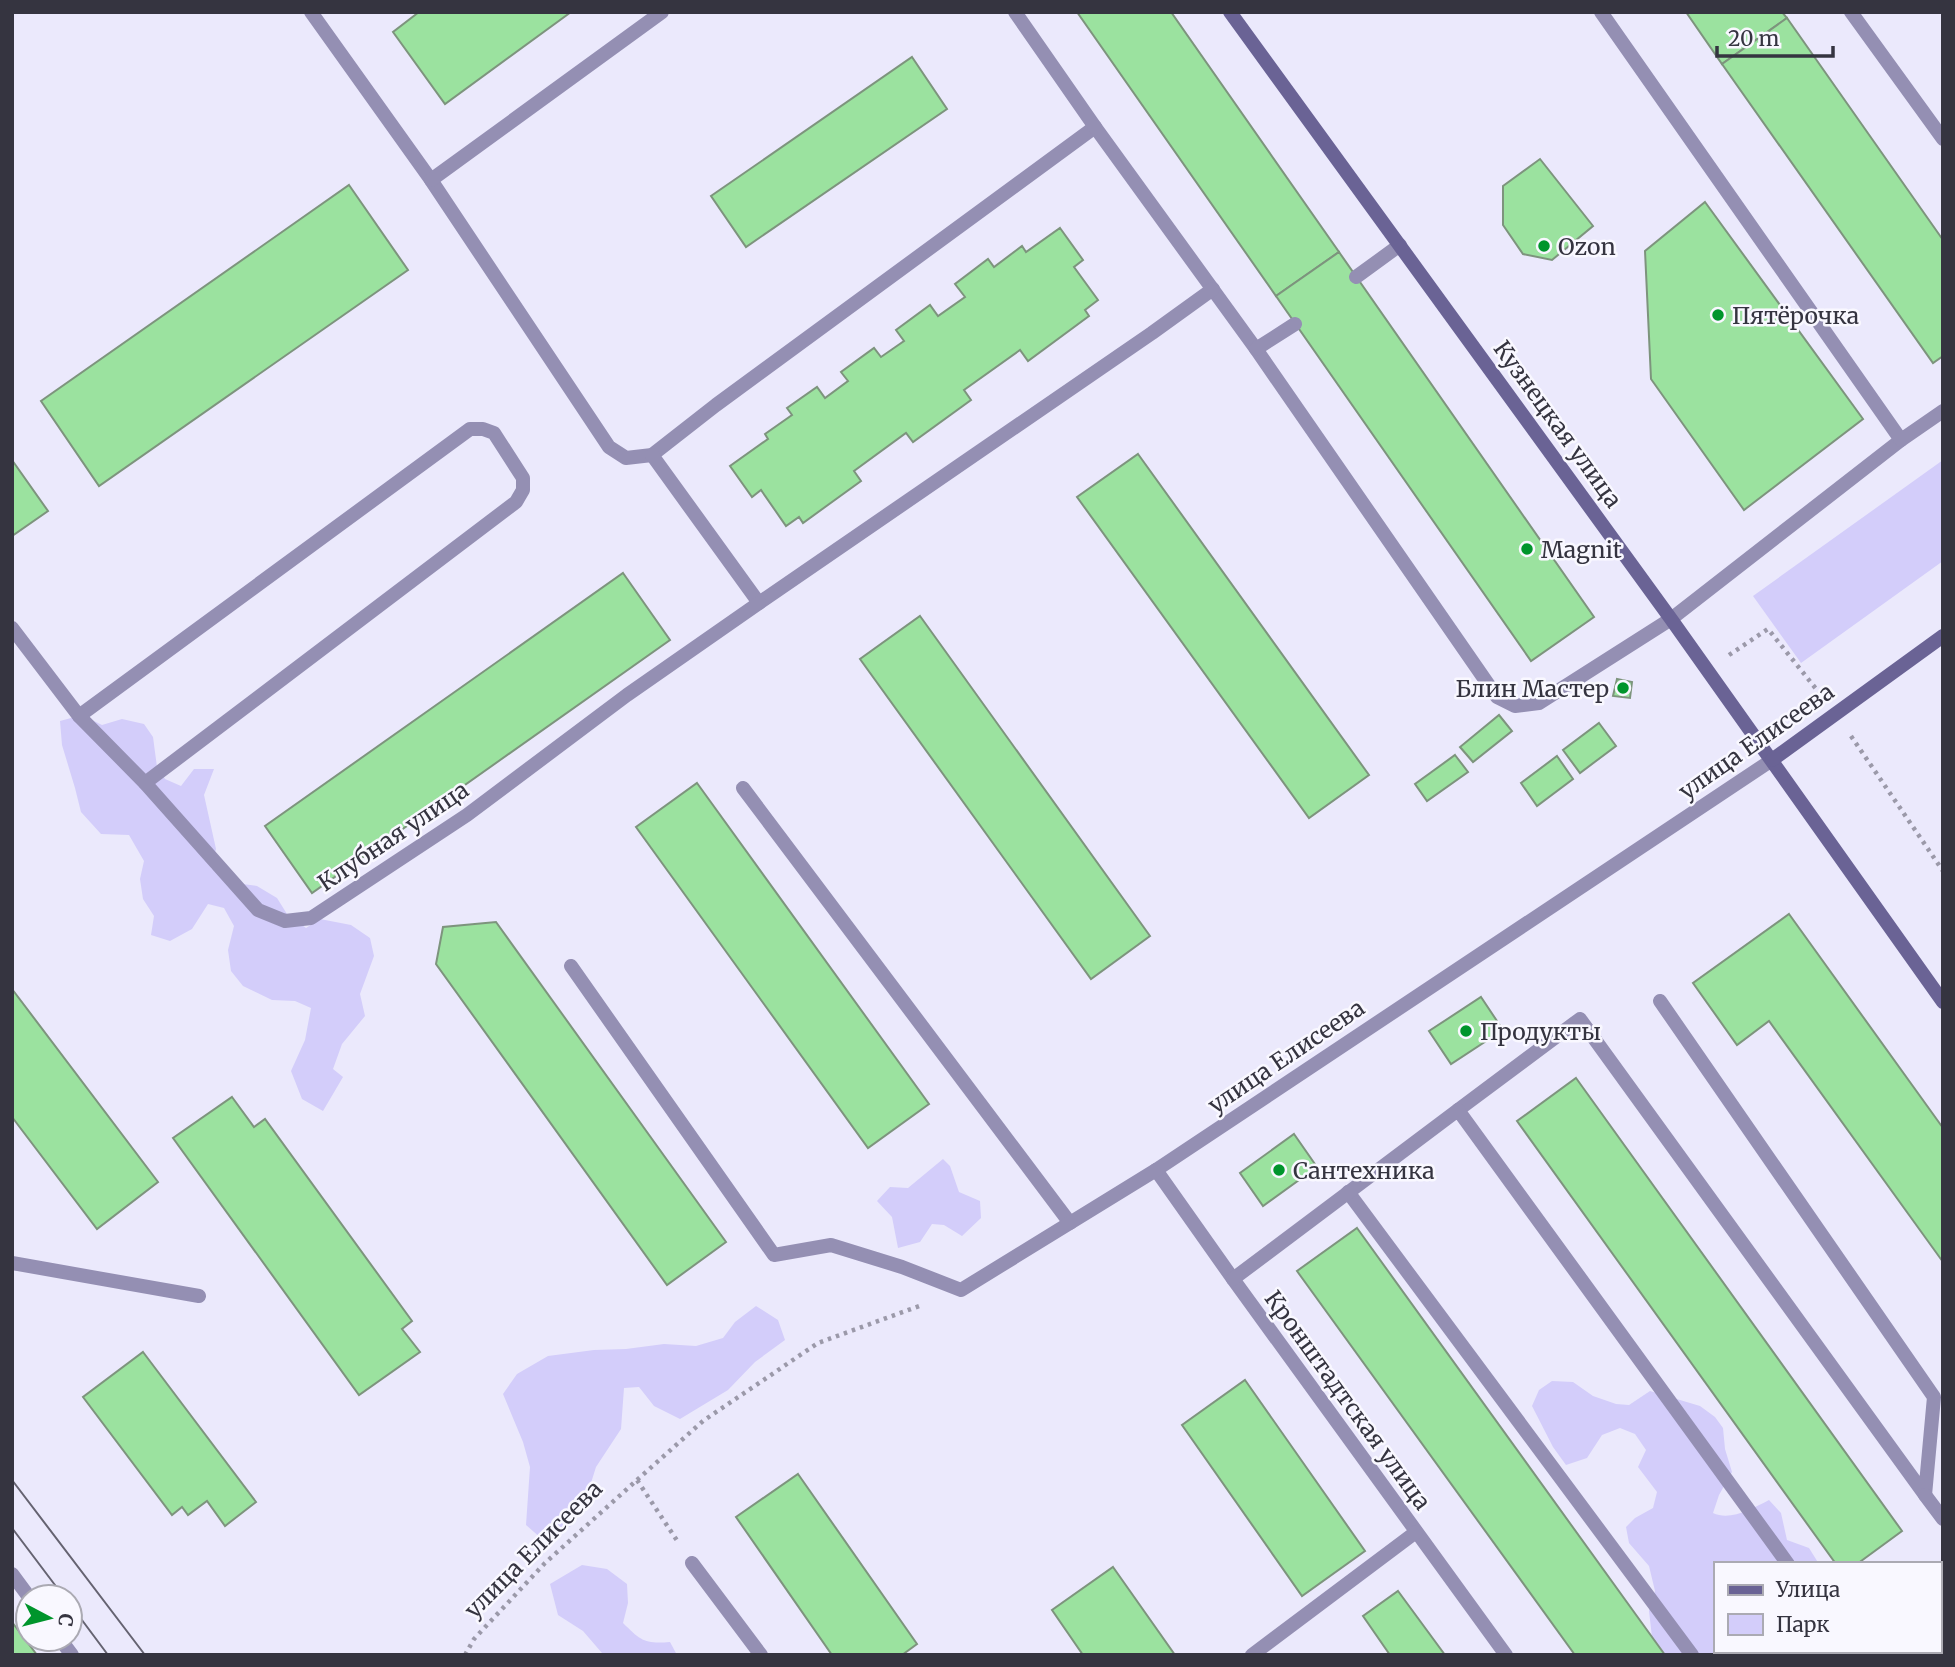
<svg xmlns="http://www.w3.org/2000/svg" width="1955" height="1667" viewBox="0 0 1955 1667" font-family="Merriweather,serif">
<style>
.green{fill:#d3cdfa}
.building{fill:#9be29f;stroke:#7d947d;stroke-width:2}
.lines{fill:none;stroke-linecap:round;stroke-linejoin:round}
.path{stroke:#9b99a9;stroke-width:4.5;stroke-dasharray:3.5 5;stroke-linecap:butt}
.lane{stroke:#948fb3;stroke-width:14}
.street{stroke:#948fb3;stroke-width:14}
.secondary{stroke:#6a6395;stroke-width:14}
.tram{stroke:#656371;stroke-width:2}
.poi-dot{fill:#00952c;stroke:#f9f8ff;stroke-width:2.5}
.labels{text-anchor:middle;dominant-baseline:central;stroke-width:5;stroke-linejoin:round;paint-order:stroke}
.poi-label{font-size:23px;fill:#353440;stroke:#f9f8ff;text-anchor:start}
.street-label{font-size:23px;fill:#353440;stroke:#f9f8ff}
</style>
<rect width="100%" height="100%" fill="#ebe9fc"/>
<g class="green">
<path d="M 1943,460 L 1943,561 L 1801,663 L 1753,596 Z"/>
<path d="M 82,715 L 102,725 L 122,719 L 144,724 L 153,737 L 157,767 L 165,779 L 181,786 L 194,769 L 214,769 L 204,795 L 216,849 L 211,868 L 235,883 L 257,886 L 277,898 L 287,914 L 306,928 L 320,919 L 351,925 L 370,938 L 374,956 L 360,994 L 365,1016 L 342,1044 L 333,1069 L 343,1077 L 323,1111 L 302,1099 L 291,1071 L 305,1040 L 311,1008 L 295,1001 L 272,1000 L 243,986 L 231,971 L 228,950 L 234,926 L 224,908 L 208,904 L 192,929 L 170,941 L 151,935 L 154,916 L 143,899 L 140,879 L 144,861 L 129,835 L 101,834 L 81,812 L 75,788 L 62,745 L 60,721 Z"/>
<path d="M 943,1159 L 950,1166 L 959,1192 L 980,1201 L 981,1218 L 962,1236 L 944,1225 L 932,1224 L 920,1242 L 898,1248 L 892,1217 L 877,1201 L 890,1187 L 908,1188 Z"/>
<path d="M 756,1306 L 778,1320 L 785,1340 L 755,1362 L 728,1390 L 680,1419 L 654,1406 L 639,1387 L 624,1388 L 621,1429 L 596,1467 L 585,1502 L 571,1526 L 542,1539 L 526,1525 L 530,1467 L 523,1442 L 503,1394 L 517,1374 L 548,1356 L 594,1350 L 626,1349 L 664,1344 L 696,1346 L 723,1338 L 735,1322 Z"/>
<path d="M 1552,1381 L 1573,1382 L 1593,1396 L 1616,1404 L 1629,1405 L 1650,1391 L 1700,1406 L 1715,1417 L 1723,1428 L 1725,1449 L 1732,1472 L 1719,1495 L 1713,1513 C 1730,1521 1752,1509 1769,1500 L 1781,1513 L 1787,1540 L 1809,1548 L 1819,1564 L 1715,1564 L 1715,1651 L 1723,1651 L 1722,1655 L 1665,1655 L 1652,1637 L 1649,1611 L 1655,1591 L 1649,1566 L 1629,1543 L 1626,1527 L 1635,1518 L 1653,1508 L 1657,1492 L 1638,1467 L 1646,1450 L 1635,1434 L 1620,1428 L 1602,1435 L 1587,1458 L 1566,1465 L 1553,1447 L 1532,1406 L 1539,1390 Z"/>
<path d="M 582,1565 L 607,1569 L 627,1584 L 628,1603 L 623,1623 C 641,1641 645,1644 670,1642 L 677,1655 L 600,1655 L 602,1653 L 583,1631 L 558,1615 L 550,1584 Z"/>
</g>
<g class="building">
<path d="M 419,12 L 571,12 L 445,104 L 393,32 Z"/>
<path d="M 1077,12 L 1171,12 L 1339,252 L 1276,296 Z"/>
<path d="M 1686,12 L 1782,12 L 1787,18 L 1722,64 Z"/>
<path d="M 1787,18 L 1943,240 L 1943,356 L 1933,363 L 1722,64 Z"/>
<path d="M 912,57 L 947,109 L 746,247 L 711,196 Z"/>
<path d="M 1540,159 L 1593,226 L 1552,260 L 1523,254 L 1503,225 L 1503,186 Z"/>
<path d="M 349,185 L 408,270 L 99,486 L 41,401 Z"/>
<path d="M 1705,202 L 1863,419 L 1744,510 L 1651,379 L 1645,251 Z"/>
<path d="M 1060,228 L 1083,260 L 1074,267 L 1098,300 L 1085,310 L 1089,316 L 1028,361 L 1020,350 L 964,390 L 971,400 L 913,442 L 906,433 L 854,471 L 861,481 L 803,523 L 799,517 L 786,526 L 761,490 L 752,497 L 730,466 L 768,439 L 765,434 L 792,415 L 787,408 L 817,387 L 825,398 L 848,381 L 841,372 L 874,348 L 881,357 L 904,341 L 896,330 L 930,305 L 938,316 L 965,297 L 955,284 L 988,259 L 994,267 L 1022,246 L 1026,252 Z"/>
<path d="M 1339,252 L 1594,617 L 1531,661 L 1276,296 Z"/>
<path d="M 1138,454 L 1369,775 L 1309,818 L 1077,497 Z"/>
<path d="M 12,460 L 48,511 L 12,536 Z"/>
<path d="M 623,573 L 670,640 L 312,893 L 265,826 Z"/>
<path d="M 920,616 L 1150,936 L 1091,979 L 860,659 Z"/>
<path d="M 1617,679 L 1632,682 L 1630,698 L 1613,696 Z"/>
<path d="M 1499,715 L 1512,731 L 1473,762 L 1460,747 Z"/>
<path d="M 1599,723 L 1616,746 L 1580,773 L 1563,750 Z"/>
<path d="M 1455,755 L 1468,772 L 1427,801 L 1415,784 Z"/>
<path d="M 1557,756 L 1573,779 L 1537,806 L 1521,783 Z"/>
<path d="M 697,783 L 929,1104 L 868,1148 L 636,827 Z"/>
<path d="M 1789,914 L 1943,1128 L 1943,1262 L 1769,1021 L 1737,1045 L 1693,983 Z"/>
<path d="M 496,922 L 726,1242 L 667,1285 L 436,964 L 443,927 Z"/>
<path d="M 12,989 L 158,1182 L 97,1229 L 12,1117 Z"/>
<path d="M 1481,997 L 1503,1030 L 1451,1064 L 1429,1031 Z"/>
<path d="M 1576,1078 L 1902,1531 L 1857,1564 L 1836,1564 L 1517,1121 Z"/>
<path d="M 232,1097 L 254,1127 L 265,1119 L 412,1321 L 402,1329 L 420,1352 L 359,1395 L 173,1138 Z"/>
<path d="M 1294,1134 L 1317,1167 L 1263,1206 L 1240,1173 Z"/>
<path d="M 1357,1228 L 1652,1637 L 1665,1655 L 1575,1655 L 1297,1271 Z"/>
<path d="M 143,1352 L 256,1502 L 225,1526 L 207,1501 L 188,1515 L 182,1507 L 172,1515 L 83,1397 Z"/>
<path d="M 1245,1380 L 1365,1551 L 1302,1596 L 1182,1425 Z"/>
<path d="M 798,1474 L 917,1644 L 902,1655 L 832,1655 L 736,1517 Z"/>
<path d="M 1113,1567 L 1175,1655 L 1083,1655 L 1052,1610 Z"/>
<path d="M 1398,1591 L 1445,1655 L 1390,1655 L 1363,1616 Z"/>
<path d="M 12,1622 L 37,1655 L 12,1655 Z"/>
</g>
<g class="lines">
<g class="path">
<path d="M 1729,655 L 1768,629 L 1821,695"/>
<path d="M 1851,736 L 1943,871"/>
<path d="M 637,1480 L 703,1421 L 818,1343 L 922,1305"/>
<path d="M 465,1655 L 474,1639 L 545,1563 L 637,1480 L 678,1542"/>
</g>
<g class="lane">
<path d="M 311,12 L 431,180 L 609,447 L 626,458 L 652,455 L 716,405 L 1095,127"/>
<path d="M 1015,12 L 1095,127 L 1256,349 L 1497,697 L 1515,706 L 1539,703 L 1671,619 L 1901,440"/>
<path d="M 1601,12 L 1901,440 L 1943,411"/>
<path d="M 1851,12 L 1943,139"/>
<path d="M 431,180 L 662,12"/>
<path d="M 1356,277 L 1400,245"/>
<path d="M 1256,349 L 1295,324"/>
<path d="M 652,455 L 759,603 L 1152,333 L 1213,289"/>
<path d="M 79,716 L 470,429 L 483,429 L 494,433 L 523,478 L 523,490 L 516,502 L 145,783"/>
<path d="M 743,788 L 1070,1223"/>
<path d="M 1458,1110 L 1580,1019 L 1925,1495 L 1934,1397 L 1660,1001"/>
<path d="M 1156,1170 L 1233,1279 L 1506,1655"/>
<path d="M 1348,1192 L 1692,1655"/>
<path d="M 1233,1279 L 1458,1110 L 1788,1564"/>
<path d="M 1925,1495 L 1943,1519"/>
<path d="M 692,1563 L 761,1655"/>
<path d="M 1852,1651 L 1855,1655"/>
<path d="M 1252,1655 L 1416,1532"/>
</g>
<g class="street">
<path d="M 12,628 L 79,716 L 145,783 L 258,910 L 285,921 L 311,918 L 467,815 L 627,695 L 759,603"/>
<path d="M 571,966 L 774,1255 L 831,1245 L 902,1267 L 961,1290 L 1156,1170 L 1772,760"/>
<path d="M 12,1263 L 199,1296"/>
<path d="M 12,1574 L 29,1597"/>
<path d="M 60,1639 L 72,1655"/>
</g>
<g class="secondary">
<path d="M 1230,12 L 1671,619 L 1943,1002"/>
<path d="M 1772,760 L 1943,636"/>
</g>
<g class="tram">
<path d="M 12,1480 L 145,1655"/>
<path d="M 12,1528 L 64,1597"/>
<path d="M 70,1604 L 108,1655"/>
</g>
</g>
<g class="poi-dot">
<circle cx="1544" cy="246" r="7"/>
<circle cx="1718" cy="315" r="7"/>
<circle cx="1527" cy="549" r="7"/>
<circle cx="1623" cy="688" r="7"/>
<circle cx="1466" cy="1031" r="7"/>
<circle cx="1279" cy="1170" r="7"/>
</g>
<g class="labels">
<g class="poi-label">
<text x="1558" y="246">Ozon</text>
<text x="1732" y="315">Пятёрочка</text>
<text x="1541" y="549">Magnit</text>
<text x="1609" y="688" text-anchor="end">Блин Мастер</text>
<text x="1480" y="1031">Продукты</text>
<text x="1293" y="1170">Сантехника</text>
</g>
<g class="street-label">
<text transform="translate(1558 424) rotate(54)">Кузнецкая улица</text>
<text transform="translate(1756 741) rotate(-35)">улица Елисеева</text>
<text transform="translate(393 836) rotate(-34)">Клубная улица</text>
<text transform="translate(1286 1056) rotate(-34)">улица Елисеева</text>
<text transform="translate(1348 1400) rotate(54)">Кронштадтская улица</text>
<text transform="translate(533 1549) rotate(-45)">улица Елисеева</text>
</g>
</g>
<rect width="1955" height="1667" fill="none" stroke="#353440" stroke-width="28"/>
<rect x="1714" y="1562" width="228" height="91" fill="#f9f8ff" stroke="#abaab3" stroke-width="2"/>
<rect x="1728" y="1585" width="35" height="10" fill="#6a6395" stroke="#abaab3" stroke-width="2"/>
<text x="1776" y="1597" font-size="21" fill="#353440">Улица</text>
<rect x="1728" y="1614" width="35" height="21" fill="#d3cdfa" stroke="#abaab3" stroke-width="2"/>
<text x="1776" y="1632" font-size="21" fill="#353440">Парк</text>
<g transform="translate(49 1618) rotate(97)"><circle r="33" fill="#f9f8ff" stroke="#abaab3" stroke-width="2"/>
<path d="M0-5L12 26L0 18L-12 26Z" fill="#00952c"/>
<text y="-10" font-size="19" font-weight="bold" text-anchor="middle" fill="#353440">С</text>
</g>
<path d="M1717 46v10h116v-10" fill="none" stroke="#353440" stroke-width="3.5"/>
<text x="1728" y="46" font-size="21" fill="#353440" stroke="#f9f8ff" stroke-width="5" paint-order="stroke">20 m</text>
</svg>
